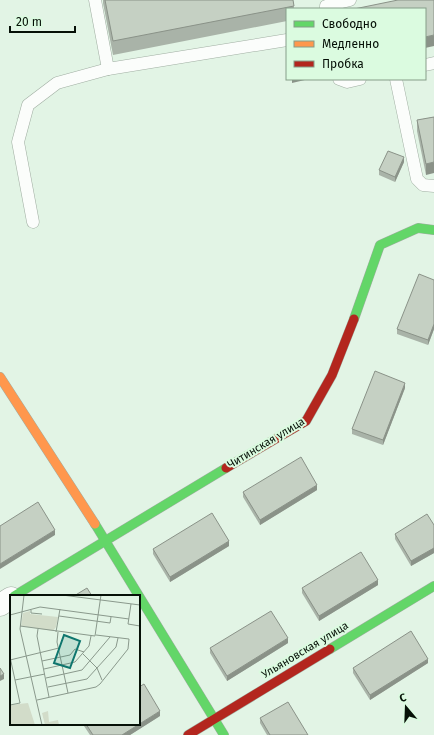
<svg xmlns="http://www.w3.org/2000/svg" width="434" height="735" viewBox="0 0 434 735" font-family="'Fira Sans',sans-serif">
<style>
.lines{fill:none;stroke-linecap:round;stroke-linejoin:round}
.lane-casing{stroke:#a0aea2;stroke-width:13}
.street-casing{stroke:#a0aea2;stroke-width:23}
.fast-casing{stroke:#a0aea2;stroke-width:10}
.slow-casing{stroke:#a0aea2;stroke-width:10}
.jam-casing{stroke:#a0aea2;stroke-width:10}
.lane{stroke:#fbfdfb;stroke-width:12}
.street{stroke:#fbfdfb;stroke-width:22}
.fast{stroke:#63d668;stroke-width:9}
.slow{stroke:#ff974d;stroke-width:9}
.jam{stroke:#b3261e;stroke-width:9}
.wall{fill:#a9b3a8}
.shaded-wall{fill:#8a9288}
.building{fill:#c5d0c3;stroke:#8a9288}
.labels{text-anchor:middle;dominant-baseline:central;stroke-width:4;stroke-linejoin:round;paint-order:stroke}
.street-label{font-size:11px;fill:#061007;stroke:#dbfbe0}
.inset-road{fill:none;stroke:#8a998c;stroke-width:1}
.view{fill:#0f766e;fill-opacity:0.15;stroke:#0f766e;stroke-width:2}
.inset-edge{fill:none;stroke:#061007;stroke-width:2}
</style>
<rect width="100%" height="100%" fill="#e2f4e5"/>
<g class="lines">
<defs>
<g id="lane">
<path d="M 95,0 L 108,69 L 287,40"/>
<path d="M 326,9 L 326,6 L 350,0"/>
<path d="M 425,65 L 434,63"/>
<path d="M 339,79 L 347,82 L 360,79"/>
<path d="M 396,79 L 417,179 L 423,185 L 434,186"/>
<path d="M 33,222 L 18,142 L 28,105 L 57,83 L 108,69"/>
</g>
<path id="street" d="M 0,605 L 11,598"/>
<g id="fast">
<path d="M 354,319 L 380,245 L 418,228 L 434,230"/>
<path d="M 95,524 L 224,735"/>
<path d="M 14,596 L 226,468"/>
<path d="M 330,649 L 434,586"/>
</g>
<path id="slow" d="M 0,377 L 95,524"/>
<g id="jam">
<path d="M 226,468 L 306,421 L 332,375 L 354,319"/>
<path d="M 188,735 L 330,649"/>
</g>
</defs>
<use href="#lane" class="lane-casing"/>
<use href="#street" class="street-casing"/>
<use href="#fast" class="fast-casing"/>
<use href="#slow" class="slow-casing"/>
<use href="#jam" class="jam-casing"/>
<use href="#lane" class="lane"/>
<use href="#street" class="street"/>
<use href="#fast" class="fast"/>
<use href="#slow" class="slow"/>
<use href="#jam" class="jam"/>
</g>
<g class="wall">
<path d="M 103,0 L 293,0 L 294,9 L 287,9 L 287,21 L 113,55 L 103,3 Z"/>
<path d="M 434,117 L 426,175 L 417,131 L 417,120 Z"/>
<path d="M 404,162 L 395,182 L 379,175 L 379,170 Z"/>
<path d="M 434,280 L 434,329 L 428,345 L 397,334 L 397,329 Z"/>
<path d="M 405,388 L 383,445 L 352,434 L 352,429 Z"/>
<path d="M 317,490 L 260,525 L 243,497 L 243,492 Z"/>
<path d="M 434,525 L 434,553 L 411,566 L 395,539 L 395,534 Z"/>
<path d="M 229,546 L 170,582 L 153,554 L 153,549 Z"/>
<path d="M 378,585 L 319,621 L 302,593 L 302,588 Z"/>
<path d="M 288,643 L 227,681 L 210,653 L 210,648 Z"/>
<path d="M 428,663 L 370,700 L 353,673 L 353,668 Z"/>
<path d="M 160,716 L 130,735 L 90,735 L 84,726 L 84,724 L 139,724 Z"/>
<path d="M 260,718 L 308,735 L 267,735 L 260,723 Z"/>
</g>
<g class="shaded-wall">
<path d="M 434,35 L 434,46 L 425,48 L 425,37 Z"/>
<path d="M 292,79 L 309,79 L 292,83 Z"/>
<path d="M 404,157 L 404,162 L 395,182 L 395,177 Z"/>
<path d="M 434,162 L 434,173 L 426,175 L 426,164 Z"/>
<path d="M 434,324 L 434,329 L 428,345 L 428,340 Z"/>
<path d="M 405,383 L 405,388 L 383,445 L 383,440 Z"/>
<path d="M 317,485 L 317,490 L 260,525 L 260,520 Z"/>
<path d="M 55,530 L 55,535 L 0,569 L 0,564 Z"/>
<path d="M 229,541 L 229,546 L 170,582 L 170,577 Z"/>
<path d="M 434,548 L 434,553 L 411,566 L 411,561 Z"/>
<path d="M 378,580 L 378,585 L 319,621 L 319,616 Z"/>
<path d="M 288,638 L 288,643 L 227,681 L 227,676 Z"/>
<path d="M 428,659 L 428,663 L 370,700 L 370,695 Z"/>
<path d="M 4,674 L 4,679 L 0,681 L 0,676 Z"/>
<path d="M 160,711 L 160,716 L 130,735 L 122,735 Z"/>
</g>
<g class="building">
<path d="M 105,0 L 293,0 L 294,6 L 113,41 Z"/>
<path d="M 398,0 L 434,0 L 434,35 L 425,37 L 425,9 L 354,9 Z"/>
<path d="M 434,117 L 434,162 L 426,164 L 417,120 Z"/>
<path d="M 388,151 L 404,157 L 395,177 L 379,170 Z"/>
<path d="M 419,274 L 434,280 L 434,324 L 428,340 L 397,329 Z"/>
<path d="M 375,371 L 405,383 L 383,440 L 352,429 Z"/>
<path d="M 301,457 L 317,485 L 260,520 L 243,492 Z"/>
<path d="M 38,502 L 55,530 L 0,564 L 0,526 Z"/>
<path d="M 212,513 L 229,541 L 170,577 L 153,549 Z"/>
<path d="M 427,514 L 434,525 L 434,548 L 411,561 L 395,534 Z"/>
<path d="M 361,552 L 378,580 L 319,616 L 302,588 Z"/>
<path d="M 87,588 L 92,596 L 74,596 Z"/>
<path d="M 271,611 L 288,638 L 227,676 L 210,648 Z"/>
<path d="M 411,631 L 428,659 L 370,695 L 353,668 Z"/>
<path d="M 0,668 L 4,674 L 0,676 Z"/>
<path d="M 144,684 L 160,711 L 122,735 L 93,735 L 86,724 L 139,724 L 139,687 Z"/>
<path d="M 288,702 L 308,735 L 270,735 L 260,718 Z"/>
</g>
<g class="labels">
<g class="street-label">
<text transform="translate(266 443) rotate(-31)">Читинская улица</text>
<text transform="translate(305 650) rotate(-31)">Ульяновская улица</text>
</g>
</g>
<g transform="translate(10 595)">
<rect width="130" height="130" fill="#e2f4e5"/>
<path d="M 20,16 L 20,19 L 48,22 L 46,32 L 43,36 L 11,31 L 13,18 ZM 18,108 L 25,130 L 0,130 L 0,110 ZM 38,116 L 39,127 L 48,125 L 49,130 L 35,130 L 32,118 Z" fill="#d2dcc9"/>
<path class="inset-road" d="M 14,0 L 10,34 L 32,130M 52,0 L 130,10M 121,9 L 118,29 L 130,31M 21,15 L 21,18 L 32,19M 0,20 L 30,12 L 119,24M 49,21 L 100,28 L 101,22M 10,31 L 85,41 L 91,0M 28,34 L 27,41 L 39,102M 46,37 L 50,14M 48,37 L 47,47 L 58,98M 73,59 L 87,73 L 92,85M 0,62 L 10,108 L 0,110M 0,65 L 49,53M 32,66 L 60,60 L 65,54 L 74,57M 34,74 L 65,67 L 79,51 L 81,41M 36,83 L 72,75 L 100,42M 5,85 L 35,79M 38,92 L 77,84 L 106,52 L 108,43M 27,105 L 86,92 L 90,89 L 118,54 L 119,44 L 86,40"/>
<path class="view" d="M 54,40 L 70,46 L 60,73 L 44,68 Z"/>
<rect width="130" height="130" class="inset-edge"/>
</g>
<rect x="286" y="8" width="140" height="72" fill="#dbfbe0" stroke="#869d89"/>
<rect x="294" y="21" width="20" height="6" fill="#63d668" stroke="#869d89"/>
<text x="322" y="28" font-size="12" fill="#061007">Свободно</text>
<rect x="294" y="41" width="20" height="6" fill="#ff974d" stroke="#869d89"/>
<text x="322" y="48" font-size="12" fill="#061007">Медленно</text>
<rect x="294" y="61" width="20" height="6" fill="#b3261e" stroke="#869d89"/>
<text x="322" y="68" font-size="12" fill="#061007">Пробка</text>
<g transform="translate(406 707) rotate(341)" stroke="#dbfbe0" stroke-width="3" paint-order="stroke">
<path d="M0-3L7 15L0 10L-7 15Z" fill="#061007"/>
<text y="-6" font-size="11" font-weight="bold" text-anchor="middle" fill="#061007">С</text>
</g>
<path d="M10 26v6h65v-6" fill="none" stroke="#061007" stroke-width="2"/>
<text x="16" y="26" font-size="12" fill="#061007" stroke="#dbfbe0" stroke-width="3" paint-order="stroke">20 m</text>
</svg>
